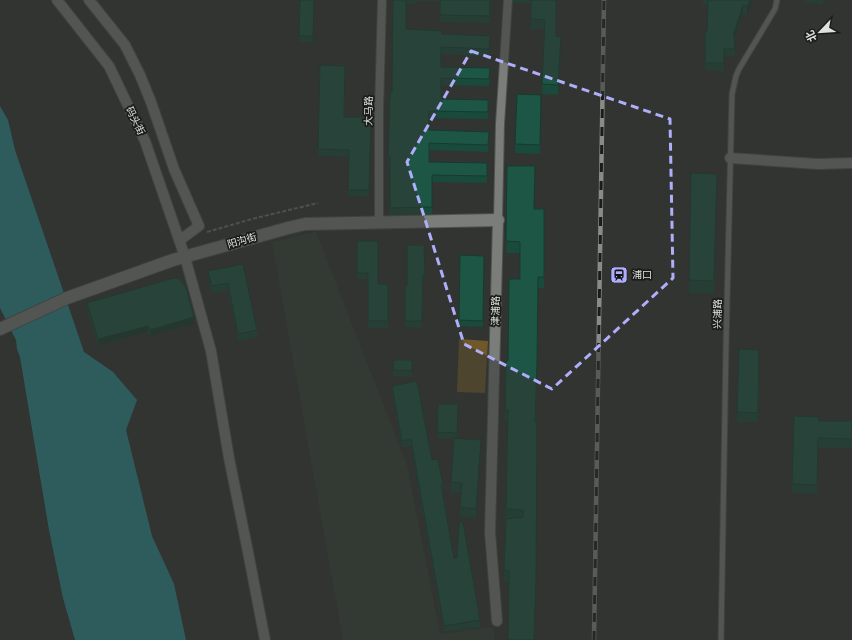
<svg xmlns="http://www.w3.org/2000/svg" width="852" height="640" viewBox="0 0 852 640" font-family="'Source Sans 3','Noto Sans SC',sans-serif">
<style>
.built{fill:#373e36}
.green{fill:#6f5929}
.water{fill:#2b8d90}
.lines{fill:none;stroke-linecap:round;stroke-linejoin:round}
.service-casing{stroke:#515350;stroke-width:7}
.pedestrian-casing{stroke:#515350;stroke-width:10}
.minor-casing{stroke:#515350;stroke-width:12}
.tertiary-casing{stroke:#515350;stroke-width:14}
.path{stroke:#70726f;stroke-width:2;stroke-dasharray:4 2;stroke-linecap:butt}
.service{stroke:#7a7d79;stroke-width:5}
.pedestrian{stroke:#7a7d79;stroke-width:8}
.minor{stroke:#7a7d79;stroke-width:10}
.tertiary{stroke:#7a7d79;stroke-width:12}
.rail-casing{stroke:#898b88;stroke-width:4.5}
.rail{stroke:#1a1c1a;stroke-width:3;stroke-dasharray:9;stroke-linecap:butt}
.wall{fill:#194a3b}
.shaded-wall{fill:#143c30}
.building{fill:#1d5645;stroke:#143c30}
.marked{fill:none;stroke:#aeaefa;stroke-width:3;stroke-dasharray:8 5;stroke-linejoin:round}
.labels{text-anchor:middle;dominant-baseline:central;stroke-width:3.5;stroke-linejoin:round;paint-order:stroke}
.street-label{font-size:10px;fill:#e0e2df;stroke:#1a1c1a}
.poi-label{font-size:10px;fill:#e0e2df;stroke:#1a1c1a;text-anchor:start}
</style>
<rect width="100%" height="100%" fill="#323431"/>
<path class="built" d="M 316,232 L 407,465 L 440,634 L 493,627 L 495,640 L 343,640 L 272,242 Z"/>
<path class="green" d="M 459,339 L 488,341 L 485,393 L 457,392 Z"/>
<path class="water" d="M 0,106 L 8,120 L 15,150 L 84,352 L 113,372 L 137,400 L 126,430 L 152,536 L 174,584 L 186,640 L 75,640 L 63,598 L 49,530 L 20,357 L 17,349 L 16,340 L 0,308 Z"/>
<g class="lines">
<defs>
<path id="service" d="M 721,640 L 726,346 L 732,94 L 736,76 L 739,69 L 775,9 L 777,0"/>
<g id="pedestrian">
<path d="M 498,220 L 500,124 L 508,0"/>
<path d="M 379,222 L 379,111 L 382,0"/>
</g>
<g id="minor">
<path d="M 57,0 L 109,66 L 145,141 L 185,257 L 211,351 L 229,458 L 247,547 L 265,640"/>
<path d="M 89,0 L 125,45 L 140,75 L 151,102 L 174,169 L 199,226 L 180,240"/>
<path d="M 730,158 L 818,164 L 852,163"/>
<path d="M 497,621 L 490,532 L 498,220"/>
</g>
<path id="tertiary" d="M 0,329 L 67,298 L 173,260 L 288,228 L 305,224 L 498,220"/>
</defs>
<use href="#service" class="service-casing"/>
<use href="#pedestrian" class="pedestrian-casing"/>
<use href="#minor" class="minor-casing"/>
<use href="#tertiary" class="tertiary-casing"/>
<path class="path" d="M 207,232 L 252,219 L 318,203"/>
<use href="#service" class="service"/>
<use href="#pedestrian" class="pedestrian"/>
<use href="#minor" class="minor"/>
<use href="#tertiary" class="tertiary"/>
<defs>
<path id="rail" d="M 594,640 L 604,0"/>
</defs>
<use href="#rail" class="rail-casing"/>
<use href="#rail" class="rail"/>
</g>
<g class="wall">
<path d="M 300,0 L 314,0 L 313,42 L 299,42 Z"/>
<path d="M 393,0 L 490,0 L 490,23 L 440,22 L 440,1 L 417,1 L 417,4 L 406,4 L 406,29 L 442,34 L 490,36 L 489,56 L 441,54 L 441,67 L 490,68 L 489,86 L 441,85 L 441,99 L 488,100 L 488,119 L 429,118 L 429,130 L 489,132 L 488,152 L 429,150 L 429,162 L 487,163 L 487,183 L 432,182 L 432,214 L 390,215 L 390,163 L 388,163 L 388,156 L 392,92 Z"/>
<path d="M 513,0 L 556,0 L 556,36 L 561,46 L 558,95 L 542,94 L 544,29 L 531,29 L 531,3 L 513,3 Z"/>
<path d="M 703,0 L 753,0 L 747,15 L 743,13 L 735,40 L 735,56 L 724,57 L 724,71 L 705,70 L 705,31 L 707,31 L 708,4 L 703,4 Z"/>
<path d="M 804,0 L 823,0 L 823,4 L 804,3 Z"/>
<path d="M 320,65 L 344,117 L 371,117 L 369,197 L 348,196 L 349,157 L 318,156 Z"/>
<path d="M 541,95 L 540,154 L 515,153 L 515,144 Z"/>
<path d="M 507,166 L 534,209 L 544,220 L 544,288 L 538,288 L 537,374 L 536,422 L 536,589 L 509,582 L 504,582 L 507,421 L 505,421 L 505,410 L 508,361 L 520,279 L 520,253 L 506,253 Z"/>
<path d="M 717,174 L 714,294 L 689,293 L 689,280 Z"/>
<path d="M 357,241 L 378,284 L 388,284 L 388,328 L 368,328 L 368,279 L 357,279 Z"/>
<path d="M 424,245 L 425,282 L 423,282 L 422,328 L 405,327 L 405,286 L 407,286 Z"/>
<path d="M 460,255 L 484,256 L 483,327 L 459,326 Z"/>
<path d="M 243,264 L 257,330 L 257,337 L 238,341 L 228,290 L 212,293 L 208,277 L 208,271 Z"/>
<path d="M 87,303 L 194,324 L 150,336 L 148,332 L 98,345 L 87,309 Z"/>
<path d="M 739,349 L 759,350 L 758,422 L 737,422 Z"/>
<path d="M 394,360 L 412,360 L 412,377 L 393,376 Z"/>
<path d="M 392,386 L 432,460 L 443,485 L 443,491 L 454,558 L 480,620 L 480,627 L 444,632 L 411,446 L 402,447 L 392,393 Z"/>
<path d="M 438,404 L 458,404 L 457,438 L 481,449 L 476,518 L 460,517 L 461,492 L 451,492 L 451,482 L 454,439 L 437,438 Z"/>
<path d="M 818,421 L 852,421 L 852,448 L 818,448 L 817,494 L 792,493 L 792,484 Z"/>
</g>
<g class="shaded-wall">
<path d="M 750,0 L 753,0 L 747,15 L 747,7 Z"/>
<path d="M 743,5 L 743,13 L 734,40 L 734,33 Z"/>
<path d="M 561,37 L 561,46 L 558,95 L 558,85 Z"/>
<path d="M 194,317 L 194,324 L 150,336 L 150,330 Z"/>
<path d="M 148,326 L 148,332 L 98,345 L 98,339 Z"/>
<path d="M 481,440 L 481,449 L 476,518 L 476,509 Z"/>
</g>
<g class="building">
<path d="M 300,0 L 314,0 L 313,36 L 299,36 Z"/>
<path d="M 393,0 L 406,0 L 406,29 L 442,31 L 442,34 L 490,36 L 489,49 L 441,47 L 441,67 L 490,68 L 489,79 L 441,78 L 441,99 L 488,100 L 488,112 L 429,111 L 429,130 L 489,132 L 488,145 L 429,143 L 429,162 L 487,163 L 487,176 L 432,175 L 432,207 L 390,208 L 390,156 L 388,156 L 390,92 L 392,92 Z"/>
<path d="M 440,0 L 490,0 L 490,16 L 440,15 Z"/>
<path d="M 531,0 L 556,0 L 556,36 L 561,37 L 558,85 L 542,84 L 545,20 L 531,19 Z"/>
<path d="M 708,0 L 750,0 L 747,7 L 743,5 L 734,33 L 735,49 L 724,49 L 724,63 L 705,63 L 705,31 L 707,31 Z"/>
<path d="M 320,65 L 345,66 L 344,117 L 371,117 L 369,190 L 348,190 L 349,150 L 318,149 Z"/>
<path d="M 517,94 L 541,95 L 540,145 L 515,144 Z"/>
<path d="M 507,166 L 535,166 L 534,209 L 544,209 L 544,277 L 538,277 L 537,362 L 535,422 L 537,422 L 536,578 L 534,640 L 508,640 L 509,571 L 504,570 L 506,519 L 523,517 L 523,510 L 506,509 L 508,410 L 505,410 L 506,361 L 508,361 L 509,279 L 520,279 L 520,242 L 506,241 Z"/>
<path d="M 691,173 L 717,174 L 714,281 L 689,280 Z"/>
<path d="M 357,241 L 378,241 L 378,284 L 388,284 L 388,321 L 368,321 L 368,273 L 357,273 Z"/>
<path d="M 407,245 L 424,245 L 425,275 L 423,275 L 422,321 L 405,321 L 405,286 L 407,286 Z"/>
<path d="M 460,255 L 484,256 L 483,321 L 459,320 Z"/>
<path d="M 243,264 L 257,330 L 238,334 L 228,283 L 212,286 L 208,271 Z"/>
<path d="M 178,278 L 186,287 L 194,317 L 150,330 L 148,326 L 98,339 L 87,303 L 170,279 Z"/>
<path d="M 739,349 L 759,350 L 758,413 L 737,412 Z"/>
<path d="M 394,360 L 412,360 L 412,371 L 393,370 Z"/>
<path d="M 417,381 L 432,460 L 438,459 L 443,485 L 441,485 L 454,558 L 457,558 L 459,522 L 463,522 L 480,620 L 444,626 L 411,439 L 402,441 L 392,386 Z"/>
<path d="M 438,404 L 458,404 L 457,433 L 437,432 Z"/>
<path d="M 794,416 L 819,417 L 818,421 L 852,421 L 852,439 L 818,438 L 817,485 L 792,484 Z"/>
<path d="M 454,438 L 481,440 L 476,509 L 460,507 L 462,483 L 451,482 Z"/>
</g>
<path d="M0 0H852V640H0ZM 471,51 L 670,119 L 673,278 L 552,389 L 464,344 L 407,162 Z" fill="#323431" fill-opacity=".55" fill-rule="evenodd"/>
<path class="marked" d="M 471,51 L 670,119 L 673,278 L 552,389 L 464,344 L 407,162 Z"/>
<defs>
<symbol id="station-square" viewBox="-11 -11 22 22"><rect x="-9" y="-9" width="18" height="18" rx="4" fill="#aeaefa" stroke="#1a1c1a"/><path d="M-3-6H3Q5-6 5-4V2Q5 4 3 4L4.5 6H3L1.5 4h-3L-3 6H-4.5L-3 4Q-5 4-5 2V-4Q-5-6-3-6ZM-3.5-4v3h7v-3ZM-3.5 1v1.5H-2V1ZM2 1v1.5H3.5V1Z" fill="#111"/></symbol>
</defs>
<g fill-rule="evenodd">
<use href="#station-square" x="609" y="265" width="20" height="20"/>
</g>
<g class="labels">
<g class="street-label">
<text transform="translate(369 111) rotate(-89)">大马路</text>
<text transform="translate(135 121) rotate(64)">码头街</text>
<text transform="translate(242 241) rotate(-16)">阳沟街</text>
<text transform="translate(496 311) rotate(-89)">津浦路</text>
<text transform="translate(718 314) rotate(-89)">兴浦路</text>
</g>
<g class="poi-label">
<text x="632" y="275">浦口</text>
</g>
</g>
<g transform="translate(820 32) rotate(245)" stroke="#1a1c1a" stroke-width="3" paint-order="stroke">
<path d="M0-3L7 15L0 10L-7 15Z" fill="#e0e2df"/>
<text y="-6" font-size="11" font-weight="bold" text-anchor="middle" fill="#e0e2df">北</text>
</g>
</svg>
